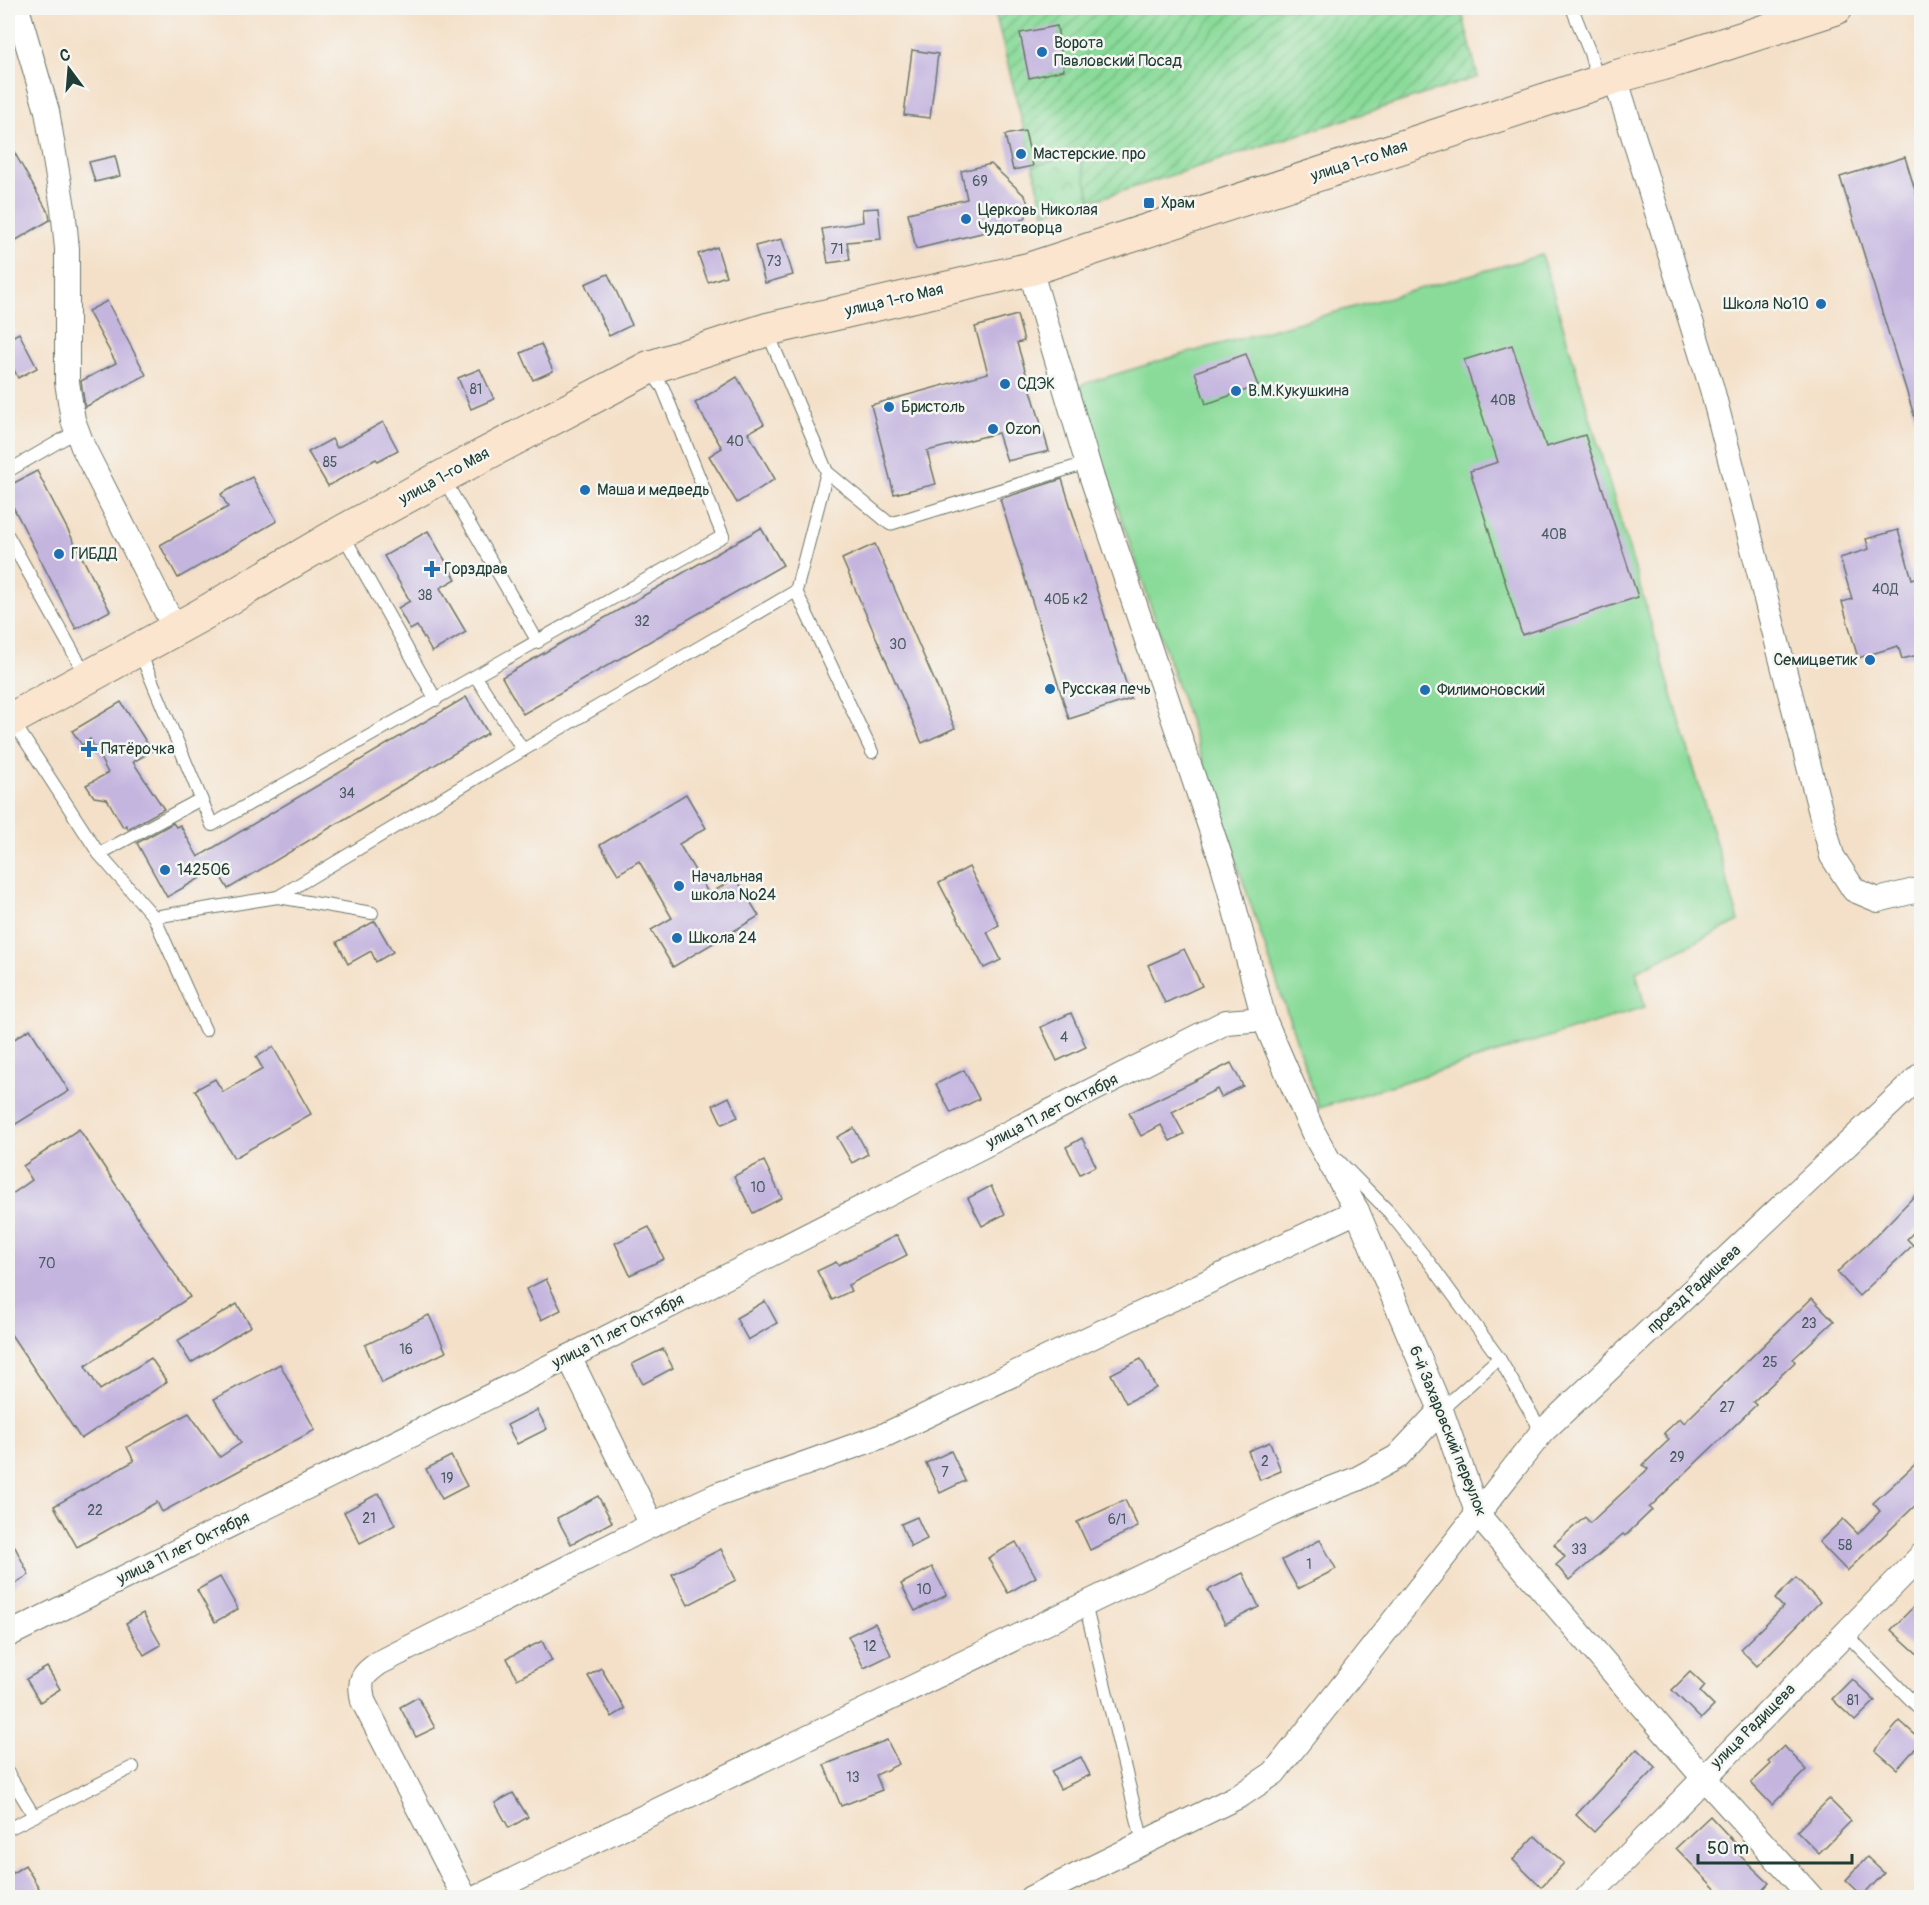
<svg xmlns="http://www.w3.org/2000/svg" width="1929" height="1905" viewBox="0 0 1929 1905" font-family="Pangolin,sans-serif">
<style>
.park{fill:url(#park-crowns);stroke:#548c67;stroke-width:1.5}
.garden{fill:url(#garden-furrows);stroke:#548c67;stroke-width:1.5}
.pitch{fill:#8adb9a;stroke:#548c67;stroke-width:1.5}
.building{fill:#c4b5df}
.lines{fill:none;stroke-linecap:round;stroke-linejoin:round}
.lane-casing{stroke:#6a7668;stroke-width:14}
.street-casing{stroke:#6a7668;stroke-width:26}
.secondary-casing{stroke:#6a7668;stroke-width:35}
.lane{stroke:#fff;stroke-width:12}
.street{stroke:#fff;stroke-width:24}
.secondary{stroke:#fbe5cf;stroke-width:33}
.poi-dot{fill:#1f6fb2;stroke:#f6f6f2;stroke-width:2}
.labels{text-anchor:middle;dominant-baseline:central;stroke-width:5;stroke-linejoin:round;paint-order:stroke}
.number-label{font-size:14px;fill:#485b5f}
.poi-label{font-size:16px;fill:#1f3d34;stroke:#f6f6f2;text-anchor:start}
.street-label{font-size:16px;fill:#1f3d34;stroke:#f6f6f2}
</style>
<defs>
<pattern id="park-crowns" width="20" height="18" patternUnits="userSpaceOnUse" patternTransform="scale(1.5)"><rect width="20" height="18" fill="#8adb9a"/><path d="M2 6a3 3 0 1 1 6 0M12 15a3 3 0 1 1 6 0" fill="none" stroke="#70b37e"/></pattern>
<pattern id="garden-furrows" width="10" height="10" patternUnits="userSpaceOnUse" patternTransform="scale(1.5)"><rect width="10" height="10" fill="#8adb9a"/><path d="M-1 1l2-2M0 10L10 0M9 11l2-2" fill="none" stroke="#70b37e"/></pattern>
</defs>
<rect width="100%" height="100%" fill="#f6f6f2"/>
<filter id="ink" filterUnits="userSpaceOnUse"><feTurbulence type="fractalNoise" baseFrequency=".0167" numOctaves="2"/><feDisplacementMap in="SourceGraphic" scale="12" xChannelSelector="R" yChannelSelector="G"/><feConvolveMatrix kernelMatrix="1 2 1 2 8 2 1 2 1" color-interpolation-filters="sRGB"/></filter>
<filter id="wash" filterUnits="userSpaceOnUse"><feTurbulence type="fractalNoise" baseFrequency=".008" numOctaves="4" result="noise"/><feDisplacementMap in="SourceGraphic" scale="24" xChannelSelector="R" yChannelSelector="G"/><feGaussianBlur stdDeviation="1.35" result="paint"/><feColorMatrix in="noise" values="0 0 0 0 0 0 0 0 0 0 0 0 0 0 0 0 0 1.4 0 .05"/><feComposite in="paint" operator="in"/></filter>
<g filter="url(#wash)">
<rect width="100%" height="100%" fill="#f4e0c8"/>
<path class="park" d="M 1080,153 L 1091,201 L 1044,213 L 1033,166 Z"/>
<path class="garden" d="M 994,8 L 1461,8 L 1478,77 L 1091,201 L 1080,154 L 1033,166 Z"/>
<path class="pitch" d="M 1542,255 L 1739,921 L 1636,971 L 1645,1007 L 1319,1108 L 1077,386 L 1166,359 Z"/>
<g id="blocks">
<g class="building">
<path d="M 1057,26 L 1064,70 L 1029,78 L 1020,33 Z"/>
<path d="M 912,50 L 938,54 L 930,118 L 904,115 Z"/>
<path d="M 1025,131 L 1033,166 L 1013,170 L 1005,135 Z"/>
<path d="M 8,141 L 49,214 L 50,220 L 8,245 Z"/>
<path d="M 115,156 L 120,176 L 95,182 L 89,162 Z"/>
<path d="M 1905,157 L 1918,200 L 1922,200 L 1922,427 L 1918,428 L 1840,177 Z"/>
<path d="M 991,164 L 1025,196 L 1028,203 L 1026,217 L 1014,225 L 916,249 L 908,213 L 967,199 L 961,171 Z"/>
<path d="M 878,208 L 881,239 L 847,242 L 850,260 L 828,263 L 822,229 L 863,222 L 862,209 Z"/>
<path d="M 782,239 L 793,275 L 765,283 L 755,246 Z"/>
<path d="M 717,247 L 726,276 L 708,282 L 698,254 Z"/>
<path d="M 608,274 L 632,325 L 609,336 L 585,284 Z"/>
<path d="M 107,301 L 146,375 L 85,407 L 81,381 L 116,363 L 88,311 Z"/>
<path d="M 1017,315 L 1024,341 L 1017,343 L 1049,451 L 1007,461 L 998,433 L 927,451 L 936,484 L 894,494 L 871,405 L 988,373 L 975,327 Z"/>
<path d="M 19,333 L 37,368 L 18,378 L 8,357 L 8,339 Z"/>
<path d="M 541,344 L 553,371 L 533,380 L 521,353 Z"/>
<path d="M 1512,345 L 1546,447 L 1585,435 L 1638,597 L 1522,635 L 1470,471 L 1498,462 L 1464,360 Z"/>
<path d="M 1246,354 L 1258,386 L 1206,404 L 1195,372 Z"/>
<path d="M 480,369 L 494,399 L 471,409 L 458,378 Z"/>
<path d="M 737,377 L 764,424 L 748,433 L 775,479 L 737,503 L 709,456 L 722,448 L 695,403 Z"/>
<path d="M 383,422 L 398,450 L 378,461 L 376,459 L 328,486 L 308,452 L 332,439 L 337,448 Z"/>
<path d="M 37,471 L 110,611 L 76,629 L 8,497 L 8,486 Z"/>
<path d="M 252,477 L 277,521 L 178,578 L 160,545 L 228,507 L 221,494 Z"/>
<path d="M 1062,479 L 1131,699 L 1069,719 L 1000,499 Z"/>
<path d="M 761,528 L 783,565 L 523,714 L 502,677 Z"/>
<path d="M 1898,530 L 1912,579 L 1922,576 L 1922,654 L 1902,659 L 1898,646 L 1858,658 L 1842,602 L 1852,599 L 1840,558 L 1869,549 L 1866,539 Z"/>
<path d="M 428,531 L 456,579 L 440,588 L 466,632 L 432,652 L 417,626 L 410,630 L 398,608 L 410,601 L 384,556 Z"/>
<path d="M 875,544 L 955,728 L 922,743 L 842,559 Z"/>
<path d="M 466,697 L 488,733 L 228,889 L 216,869 L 167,897 L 137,843 L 173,823 L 176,827 L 180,825 L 198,857 Z"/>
<path d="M 121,702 L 152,751 L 133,762 L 164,809 L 128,829 L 126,825 L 123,827 L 107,799 L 94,797 L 86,785 L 108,773 L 90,739 L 82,745 L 72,731 Z"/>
<path d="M 686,794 L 706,828 L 679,844 L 709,894 L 736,878 L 759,916 L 673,967 L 651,930 L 672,918 L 639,861 L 618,874 L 600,845 Z"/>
<path d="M 969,867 L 999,925 L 987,932 L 1001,960 L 984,968 L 939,883 Z"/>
<path d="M 375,921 L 393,952 L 376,962 L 371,951 L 348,964 L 337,942 Z"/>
<path d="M 1184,949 L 1202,986 L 1165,1003 L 1148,965 Z"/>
<path d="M 1071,1013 L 1086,1047 L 1057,1061 L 1041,1027 Z"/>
<path d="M 30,1029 L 69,1091 L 8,1129 L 8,1043 Z"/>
<path d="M 273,1047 L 311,1114 L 234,1158 L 195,1090 L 215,1079 L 223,1092 L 263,1069 L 256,1057 Z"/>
<path d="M 1231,1063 L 1243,1086 L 1221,1097 L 1217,1089 L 1172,1112 L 1184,1134 L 1170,1141 L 1161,1125 L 1141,1136 L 1129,1113 Z"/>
<path d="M 964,1070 L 979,1099 L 951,1113 L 936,1084 Z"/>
<path d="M 729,1097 L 738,1117 L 722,1124 L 713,1105 Z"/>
<path d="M 854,1128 L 868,1154 L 852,1163 L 837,1137 Z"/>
<path d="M 79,1129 L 190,1297 L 85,1366 L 100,1390 L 151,1358 L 167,1382 L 81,1439 L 8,1330 L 8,1197 L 32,1180 L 23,1166 Z"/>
<path d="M 1082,1138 L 1096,1166 L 1080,1174 L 1066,1147 Z"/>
<path d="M 764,1161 L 782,1198 L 753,1213 L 734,1176 Z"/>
<path d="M 991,1186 L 1005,1214 L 982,1226 L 968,1198 Z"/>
<path d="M 1922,1188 L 1922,1224 L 1907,1239 L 1913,1245 L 1859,1296 L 1837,1272 L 1870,1242 Z"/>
<path d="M 649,1227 L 664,1259 L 630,1275 L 615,1243 Z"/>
<path d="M 897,1235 L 907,1255 L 848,1285 L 851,1291 L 832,1300 L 817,1271 L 836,1262 L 838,1265 Z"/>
<path d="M 546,1279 L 561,1310 L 541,1320 L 526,1289 Z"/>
<path d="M 1812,1298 L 1834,1321 L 1793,1359 L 1795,1362 L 1753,1402 L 1756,1405 L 1649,1508 L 1652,1510 L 1625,1536 L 1623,1534 L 1569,1580 L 1556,1565 L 1565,1557 L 1554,1544 L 1585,1517 L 1590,1523 L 1648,1469 L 1643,1465 L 1669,1440 L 1664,1433 L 1680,1418 L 1684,1423 Z"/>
<path d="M 765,1301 L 777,1323 L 748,1340 L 736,1318 Z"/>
<path d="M 237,1304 L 251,1326 L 191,1363 L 177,1341 Z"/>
<path d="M 429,1315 L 446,1352 L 382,1383 L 365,1345 Z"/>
<path d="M 663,1349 L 673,1368 L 643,1384 L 632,1364 Z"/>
<path d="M 1141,1359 L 1156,1388 L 1126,1403 L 1111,1374 Z"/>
<path d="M 280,1364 L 315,1430 L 162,1512 L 157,1502 L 77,1547 L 54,1506 L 134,1461 L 127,1447 L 189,1413 L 220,1457 L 241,1443 L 214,1399 Z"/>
<path d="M 537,1410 L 547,1429 L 517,1444 L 507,1425 Z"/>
<path d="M 1270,1442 L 1281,1471 L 1260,1480 L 1248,1451 Z"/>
<path d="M 951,1451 L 965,1481 L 940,1493 L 926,1463 Z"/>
<path d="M 451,1456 L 467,1486 L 442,1499 L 426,1469 Z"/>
<path d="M 1922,1458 L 1922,1499 L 1847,1571 L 1819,1542 L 1843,1519 L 1858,1534 L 1880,1511 L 1873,1503 Z"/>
<path d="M 379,1493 L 395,1525 L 360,1543 L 344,1512 Z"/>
<path d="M 598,1496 L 612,1522 L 571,1544 L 557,1518 Z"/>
<path d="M 1125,1500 L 1138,1527 L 1090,1550 L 1077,1522 Z"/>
<path d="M 917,1517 L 927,1539 L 911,1547 L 901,1524 Z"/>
<path d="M 8,1533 L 29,1575 L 8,1588 Z"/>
<path d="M 1320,1540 L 1336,1569 L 1298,1589 L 1282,1560 Z"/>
<path d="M 1016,1542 L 1036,1577 L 1008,1593 L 988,1558 Z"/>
<path d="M 721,1549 L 736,1580 L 688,1605 L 672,1574 Z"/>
<path d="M 932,1567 L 947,1595 L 915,1611 L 901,1584 Z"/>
<path d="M 1243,1573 L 1259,1607 L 1225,1624 L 1208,1590 Z"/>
<path d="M 220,1577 L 238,1609 L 215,1622 L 197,1590 Z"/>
<path d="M 1796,1578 L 1820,1602 L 1757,1666 L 1740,1649 L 1783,1607 L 1775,1599 Z"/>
<path d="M 1922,1598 L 1922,1658 L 1891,1630 Z"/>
<path d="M 143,1613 L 161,1645 L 144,1655 L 126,1623 Z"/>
<path d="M 875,1623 L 891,1655 L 864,1668 L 848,1636 Z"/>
<path d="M 542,1641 L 552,1661 L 517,1679 L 507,1658 Z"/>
<path d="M 47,1667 L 60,1689 L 40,1702 L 26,1679 Z"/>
<path d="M 601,1668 L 625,1709 L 612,1717 L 588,1676 Z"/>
<path d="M 1690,1672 L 1705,1686 L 1700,1692 L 1714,1706 L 1701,1719 L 1672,1690 Z"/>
<path d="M 1852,1679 L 1875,1701 L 1855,1721 L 1832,1699 Z"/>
<path d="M 418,1697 L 435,1728 L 416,1737 L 400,1707 Z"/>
<path d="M 1900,1721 L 1922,1741 L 1897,1769 L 1875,1750 Z"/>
<path d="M 887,1740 L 899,1764 L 876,1775 L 882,1790 L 841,1806 L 824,1765 Z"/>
<path d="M 1784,1746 L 1807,1770 L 1772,1805 L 1751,1783 L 1771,1764 L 1768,1761 Z"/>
<path d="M 1637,1749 L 1656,1768 L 1594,1832 L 1576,1815 Z"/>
<path d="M 1081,1757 L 1090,1775 L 1060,1789 L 1051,1771 Z"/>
<path d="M 513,1793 L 528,1817 L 509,1828 L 495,1803 Z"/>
<path d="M 1829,1799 L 1851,1821 L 1819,1853 L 1797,1831 Z"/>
<path d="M 1710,1816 L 1737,1845 L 1733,1849 L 1769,1883 L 1755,1898 L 1724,1898 L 1676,1848 Z"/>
<path d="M 1535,1836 L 1564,1863 L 1541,1887 L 1513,1860 Z"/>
<path d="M 1867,1857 L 1884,1873 L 1863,1896 L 1846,1880 Z"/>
<path d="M 25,1865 L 45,1898 L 15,1898 L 8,1885 L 8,1876 Z"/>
</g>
</g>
</g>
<g filter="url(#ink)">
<use href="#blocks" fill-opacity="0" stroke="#6a7668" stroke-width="1.5"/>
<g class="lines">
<defs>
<g id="lane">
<path d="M 1572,8 L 1590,53 L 1598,82"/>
<path d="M 769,330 L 773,345 L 827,472 L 796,591 L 872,752"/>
<path d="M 8,471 L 77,431"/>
<path d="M 827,472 L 890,524 L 1087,463"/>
<path d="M 443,478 L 538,642"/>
<path d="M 342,533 L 436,700"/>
<path d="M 8,536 L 87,677"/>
<path d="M 139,650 L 212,825 L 723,536 L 663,388 L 649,369"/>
<path d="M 476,677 L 523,750"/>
<path d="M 12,720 L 99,854 L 154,917 L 205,1030"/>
<path d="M 99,854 L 201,799"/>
<path d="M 278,897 L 372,913"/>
<path d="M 154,917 L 278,897 L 523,750 L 796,591"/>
<path d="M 1338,1160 L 1389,1212 L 1429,1262 L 1499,1358 L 1542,1432"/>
<path d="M 1441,1410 L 1499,1358"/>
<path d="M 1085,1604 L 1143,1843"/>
<path d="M 1845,1633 L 1922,1711"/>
<path d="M 8,1773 L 34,1816"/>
<path d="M 8,1829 L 133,1767"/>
</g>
<g id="street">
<path d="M 17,8 L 47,111 L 63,208 L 67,249 L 67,382 L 73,420 L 83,447 L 175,629"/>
<path d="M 1615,77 L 1712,389 L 1832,856 L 1854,890 L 1878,900 L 1922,889"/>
<path d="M 1030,269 L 1092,478 L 1223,865 L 1264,1019 L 1313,1132 L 1357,1211 L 1441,1410 L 1478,1515 L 1703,1777 L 1812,1898"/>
<path d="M 569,1357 L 652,1525"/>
<path d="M 8,1635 L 569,1357 L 1226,1022 L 1264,1019"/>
<path d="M 465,1898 L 363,1701 C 359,1679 361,1676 379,1663 L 652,1525 L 717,1495 L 885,1435 L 1357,1211"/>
<path d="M 476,1898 L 1297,1502 L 1357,1479 L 1397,1457 L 1441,1410"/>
<path d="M 1031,1898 L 1241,1795 L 1274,1773 L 1542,1432 L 1922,1074"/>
<path d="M 1587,1898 L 1922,1555"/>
</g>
<path id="secondary" d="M 8,721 L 201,615 L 342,532 L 442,477 L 648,368 L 769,329 L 1030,269 L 1615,77 L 1676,60 L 1836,8"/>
</defs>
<use href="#lane" class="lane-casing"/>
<use href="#street" class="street-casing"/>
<use href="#secondary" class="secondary-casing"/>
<use href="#lane" class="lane"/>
<use href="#street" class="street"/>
<use href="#secondary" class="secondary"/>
</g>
</g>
<g class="poi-dot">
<circle cx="1042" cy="52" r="6"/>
<circle cx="1021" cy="154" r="6"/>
<rect x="1143" y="197" width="12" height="12" rx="3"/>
<circle cx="966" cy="219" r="6"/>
<circle cx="1821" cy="304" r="6"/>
<circle cx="1005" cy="384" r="6"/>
<circle cx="1236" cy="391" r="6"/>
<circle cx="889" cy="407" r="6"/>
<circle cx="993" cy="429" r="6"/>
<circle cx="585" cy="490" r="6"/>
<circle cx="59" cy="554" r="6"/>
<path d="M429 560h6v6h6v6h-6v6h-6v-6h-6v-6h6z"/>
<circle cx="1870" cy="660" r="6"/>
<circle cx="1050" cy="689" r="6"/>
<circle cx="1425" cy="690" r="6"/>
<path d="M86 740h6v6h6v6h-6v6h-6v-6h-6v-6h6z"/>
<circle cx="165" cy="870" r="6"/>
<circle cx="679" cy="886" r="6"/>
<circle cx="677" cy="938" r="6"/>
</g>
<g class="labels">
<g class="number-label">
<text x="980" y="181">69</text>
<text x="837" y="249">71</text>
<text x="774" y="261">73</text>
<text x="476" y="389">81</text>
<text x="1503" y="400">40В</text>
<text x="735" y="441">40</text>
<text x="330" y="462">85</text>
<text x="1554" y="534">40В</text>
<text x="1885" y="589">40Д</text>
<text x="425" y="595">38</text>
<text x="1066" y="599">40Б к2</text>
<text x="642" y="621">32</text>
<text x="898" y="644">30</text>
<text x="347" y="793">34</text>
<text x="1064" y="1037">4</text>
<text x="758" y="1187">10</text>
<text x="47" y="1263">70</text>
<text x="1809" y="1323">23</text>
<text x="406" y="1349">16</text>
<text x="1770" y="1362">25</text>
<text x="1727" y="1407">27</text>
<text x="1677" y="1457">29</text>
<text x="1265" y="1461">2</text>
<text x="945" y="1472">7</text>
<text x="447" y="1478">19</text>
<text x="95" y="1510">22</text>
<text x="369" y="1518">21</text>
<text x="1117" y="1519">6/1</text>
<text x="1845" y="1545">58</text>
<text x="1579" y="1549">33</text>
<text x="1309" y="1564">1</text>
<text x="924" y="1589">10</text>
<text x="870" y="1646">12</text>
<text x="1853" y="1700">81</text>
<text x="853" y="1777">13</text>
</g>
<g class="poi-label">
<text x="1054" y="43">Ворота<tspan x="1054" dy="18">Павловский Посад</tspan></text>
<text x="1033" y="154">Мастерские. про</text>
<text x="1161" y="203">Храм</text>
<text x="978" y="210">Церковь Николая<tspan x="978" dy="18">Чудотворца</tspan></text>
<text x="1809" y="304" text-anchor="end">Школа №10</text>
<text x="1017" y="384">СДЭК</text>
<text x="1248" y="391">В.М.Кукушкина</text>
<text x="901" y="407">Бристоль</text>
<text x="1005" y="429">Ozon</text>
<text x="597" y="490">Маша и медведь</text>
<text x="71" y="554">ГИБДД</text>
<text x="444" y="569">Горздрав</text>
<text x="1858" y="660" text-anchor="end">Семицветик</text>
<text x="1062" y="689">Русская печь</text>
<text x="1437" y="690">Филимоновский</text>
<text x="101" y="749">Пятёрочка</text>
<text x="177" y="870">142506</text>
<text x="691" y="877">Начальная<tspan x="691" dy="18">школа №24</tspan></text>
<text x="689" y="938">Школа 24</text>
</g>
<g class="street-label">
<text transform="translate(1359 161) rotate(-18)">улица 1-го Мая</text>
<text transform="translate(894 300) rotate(-13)">улица 1-го Мая</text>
<text transform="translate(444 476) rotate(-29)">улица 1-го Мая</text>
<text transform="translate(1052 1111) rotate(-27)">улица 11 лет Октября</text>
<text transform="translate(1694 1289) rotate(-43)">проезд Радищева</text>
<text transform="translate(618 1331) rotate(-27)">улица 11 лет Октября</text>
<text transform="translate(1448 1431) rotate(68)">6-й Захаровский переулок</text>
<text transform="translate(183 1548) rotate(-26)">улица 11 лет Октября</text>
<text transform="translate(1753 1726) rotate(-45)">улица Радищева</text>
</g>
</g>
<rect width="1929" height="1905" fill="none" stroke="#f6f6f2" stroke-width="30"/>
<g transform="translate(69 69) rotate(344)" stroke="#f6f6f2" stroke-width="4.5" paint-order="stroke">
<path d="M0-4.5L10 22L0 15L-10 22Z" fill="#1f3d34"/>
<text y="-9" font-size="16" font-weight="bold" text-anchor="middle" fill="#1f3d34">С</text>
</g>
<path d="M1698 1854v9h154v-9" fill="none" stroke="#1f3d34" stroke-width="3"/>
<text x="1707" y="1854" font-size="18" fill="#1f3d34" stroke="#f6f6f2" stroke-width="4.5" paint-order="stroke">50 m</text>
</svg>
